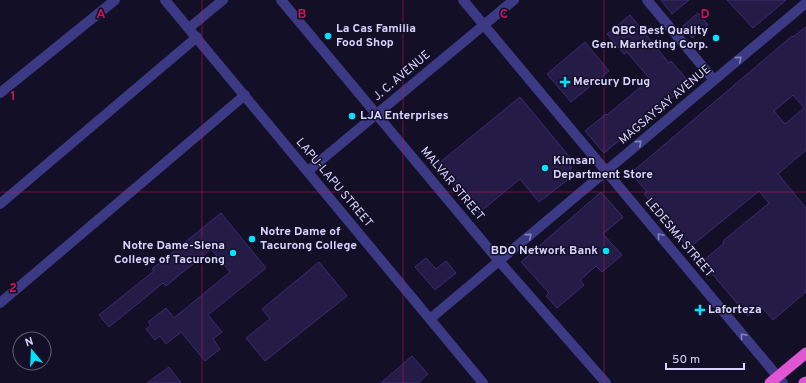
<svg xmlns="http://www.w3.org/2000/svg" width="806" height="383" viewBox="0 0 806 383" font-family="Overpass,sans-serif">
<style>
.building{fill:#241b47;stroke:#3b2d73;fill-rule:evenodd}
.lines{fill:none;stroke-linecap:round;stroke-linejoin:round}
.minor{stroke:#3d3a85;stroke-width:10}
.trunk{stroke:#e055d1;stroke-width:11}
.oneway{stroke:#837fbc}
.grid{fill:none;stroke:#c2185b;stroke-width:1;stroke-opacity:0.55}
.poi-dot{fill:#00e5ff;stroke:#130f26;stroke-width:1.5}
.labels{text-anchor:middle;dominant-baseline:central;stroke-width:3;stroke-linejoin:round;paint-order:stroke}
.poi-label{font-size:12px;font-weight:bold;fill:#d9d4ff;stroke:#130f26;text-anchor:start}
.street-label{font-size:12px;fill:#d9d4ff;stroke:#130f26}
.grid-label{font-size:13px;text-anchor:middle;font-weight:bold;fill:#c2185b;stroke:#130f26;stroke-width:3;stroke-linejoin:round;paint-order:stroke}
</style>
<rect width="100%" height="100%" fill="#130f26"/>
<g class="building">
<path d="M 661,0 L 689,0 L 672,14 Z"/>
<path d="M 727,0 L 786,0 L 753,28 Z"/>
<path d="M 698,13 L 708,25 L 692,38 L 683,26 Z"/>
<path d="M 630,15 L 669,63 L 671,61 L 690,83 L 604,153 L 585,131 L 606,114 L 607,115 L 650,79 L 627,52 L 624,54 L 607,34 Z"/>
<path d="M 806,27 L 806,150 L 778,174 L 806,208 L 806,292 L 773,320 L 760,305 L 748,316 L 702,262 L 724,243 L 723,241 L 769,203 L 759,191 L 689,248 L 644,194 L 647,192 L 631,173 L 792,36 L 793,37 ZM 793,95 L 804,108 L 785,124 L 774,111 Z"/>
<path d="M 585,42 L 609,71 L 571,102 L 547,74 Z"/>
<path d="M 520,97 L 572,160 L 570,178 L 539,202 L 520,179 L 479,213 L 438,164 Z"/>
<path d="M 601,192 L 623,217 L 603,234 L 622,255 L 602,272 L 596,266 L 580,280 L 584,285 L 557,308 L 546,296 L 549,293 L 521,262 Z"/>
<path d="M 221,213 L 266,268 L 208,315 L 222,332 L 213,339 L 220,349 L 205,361 L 181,332 L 166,344 L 160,336 L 155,340 L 146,329 L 151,325 L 148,322 L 166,308 L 174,318 L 230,272 L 211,249 L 166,286 L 163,283 L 109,327 L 99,315 L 154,271 L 152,269 Z"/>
<path d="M 426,258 L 436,269 L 446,261 L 456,273 L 435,290 L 415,267 Z"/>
<path d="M 319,262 L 347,296 L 265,361 L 246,338 L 270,319 L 262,309 Z"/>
<path d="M 412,356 L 428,374 L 418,383 L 381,383 Z"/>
<path d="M 169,367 L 181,383 L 147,383 Z"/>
</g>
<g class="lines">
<g class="minor">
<path d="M 165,0 L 483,383"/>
<path d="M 281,0 L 499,261 L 606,383"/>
<path d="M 463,0 L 783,383"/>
<path d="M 647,0 L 714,80"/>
<path d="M 189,28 L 223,0"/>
<path d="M 0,93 L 115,0"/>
<path d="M 308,171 L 514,0"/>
<path d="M 0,204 L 197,37"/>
<path d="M 0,303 L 245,95"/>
<path d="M 430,319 L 806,3"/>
</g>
<g class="trunk">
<path d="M 770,383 L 806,353"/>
<path d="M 804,383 L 806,382"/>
</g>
</g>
<defs><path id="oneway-chevron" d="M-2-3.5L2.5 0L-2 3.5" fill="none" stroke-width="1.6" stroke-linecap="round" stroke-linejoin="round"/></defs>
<g class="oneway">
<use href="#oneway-chevron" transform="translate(739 59) rotate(-40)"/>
<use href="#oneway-chevron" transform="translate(639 143) rotate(-40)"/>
<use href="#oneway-chevron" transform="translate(529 236) rotate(-40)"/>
<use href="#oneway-chevron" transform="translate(660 236) rotate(-130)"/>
<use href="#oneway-chevron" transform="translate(743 336) rotate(-130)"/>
</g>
<path class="grid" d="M 202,0 L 202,383M 403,0 L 403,383M 604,0 L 604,383M 0,192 L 806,192"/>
<g class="poi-dot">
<circle cx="328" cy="36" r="4"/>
<circle cx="716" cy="38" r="4"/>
<path d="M563 76h4v4h4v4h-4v4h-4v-4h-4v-4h4z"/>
<circle cx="352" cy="116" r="4"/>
<circle cx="545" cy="168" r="4"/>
<circle cx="252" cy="239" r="4"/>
<circle cx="606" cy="251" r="4"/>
<circle cx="233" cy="253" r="4"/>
<path d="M698 304h4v4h4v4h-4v4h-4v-4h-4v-4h4z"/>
</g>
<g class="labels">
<g class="poi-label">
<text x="336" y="29">La Cas Familia<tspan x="336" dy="14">Food Shop</tspan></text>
<text x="708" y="31" text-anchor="end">QBC Best Quality<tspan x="708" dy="14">Gen. Marketing Corp.</tspan></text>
<text x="573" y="82">Mercury Drug</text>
<text x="360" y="116">LJA Enterprises</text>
<text x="553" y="161">Kimsan<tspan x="553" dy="14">Department Store</tspan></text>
<text x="260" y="232">Notre Dame of<tspan x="260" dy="14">Tacurong College</tspan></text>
<text x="225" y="246" text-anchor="end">Notre Dame-Siena<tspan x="225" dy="14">College of Tacurong</tspan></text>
<text x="598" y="251" text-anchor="end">BDO Network Bank</text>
<text x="708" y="310">Laforteza</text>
</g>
<g class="street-label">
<text transform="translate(402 76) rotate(-40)">J. C. AVENUE</text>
<text transform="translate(665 105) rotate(-40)">MAGSAYSAY AVENUE</text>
<text transform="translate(334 183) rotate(50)">LAPU-LAPU STREET</text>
<text transform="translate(452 184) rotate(50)">MALVAR STREET</text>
<text transform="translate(679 238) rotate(50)">LEDESMA STREET</text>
</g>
</g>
<g class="grid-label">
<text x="101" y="18">A</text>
<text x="302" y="18">B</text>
<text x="504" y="18">C</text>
<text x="705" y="18">D</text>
<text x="13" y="100">1</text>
<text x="13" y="292">2</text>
</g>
<g transform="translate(32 351) rotate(342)"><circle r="19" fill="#130f26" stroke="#625e7d"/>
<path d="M0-3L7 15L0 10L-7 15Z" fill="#00e5ff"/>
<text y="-6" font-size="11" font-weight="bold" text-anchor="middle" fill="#d9d4ff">N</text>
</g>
<path d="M666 363v6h78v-6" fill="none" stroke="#d9d4ff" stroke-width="2"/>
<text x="672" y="363" font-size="12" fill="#d9d4ff" stroke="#130f26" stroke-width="3" paint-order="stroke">50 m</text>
</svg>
